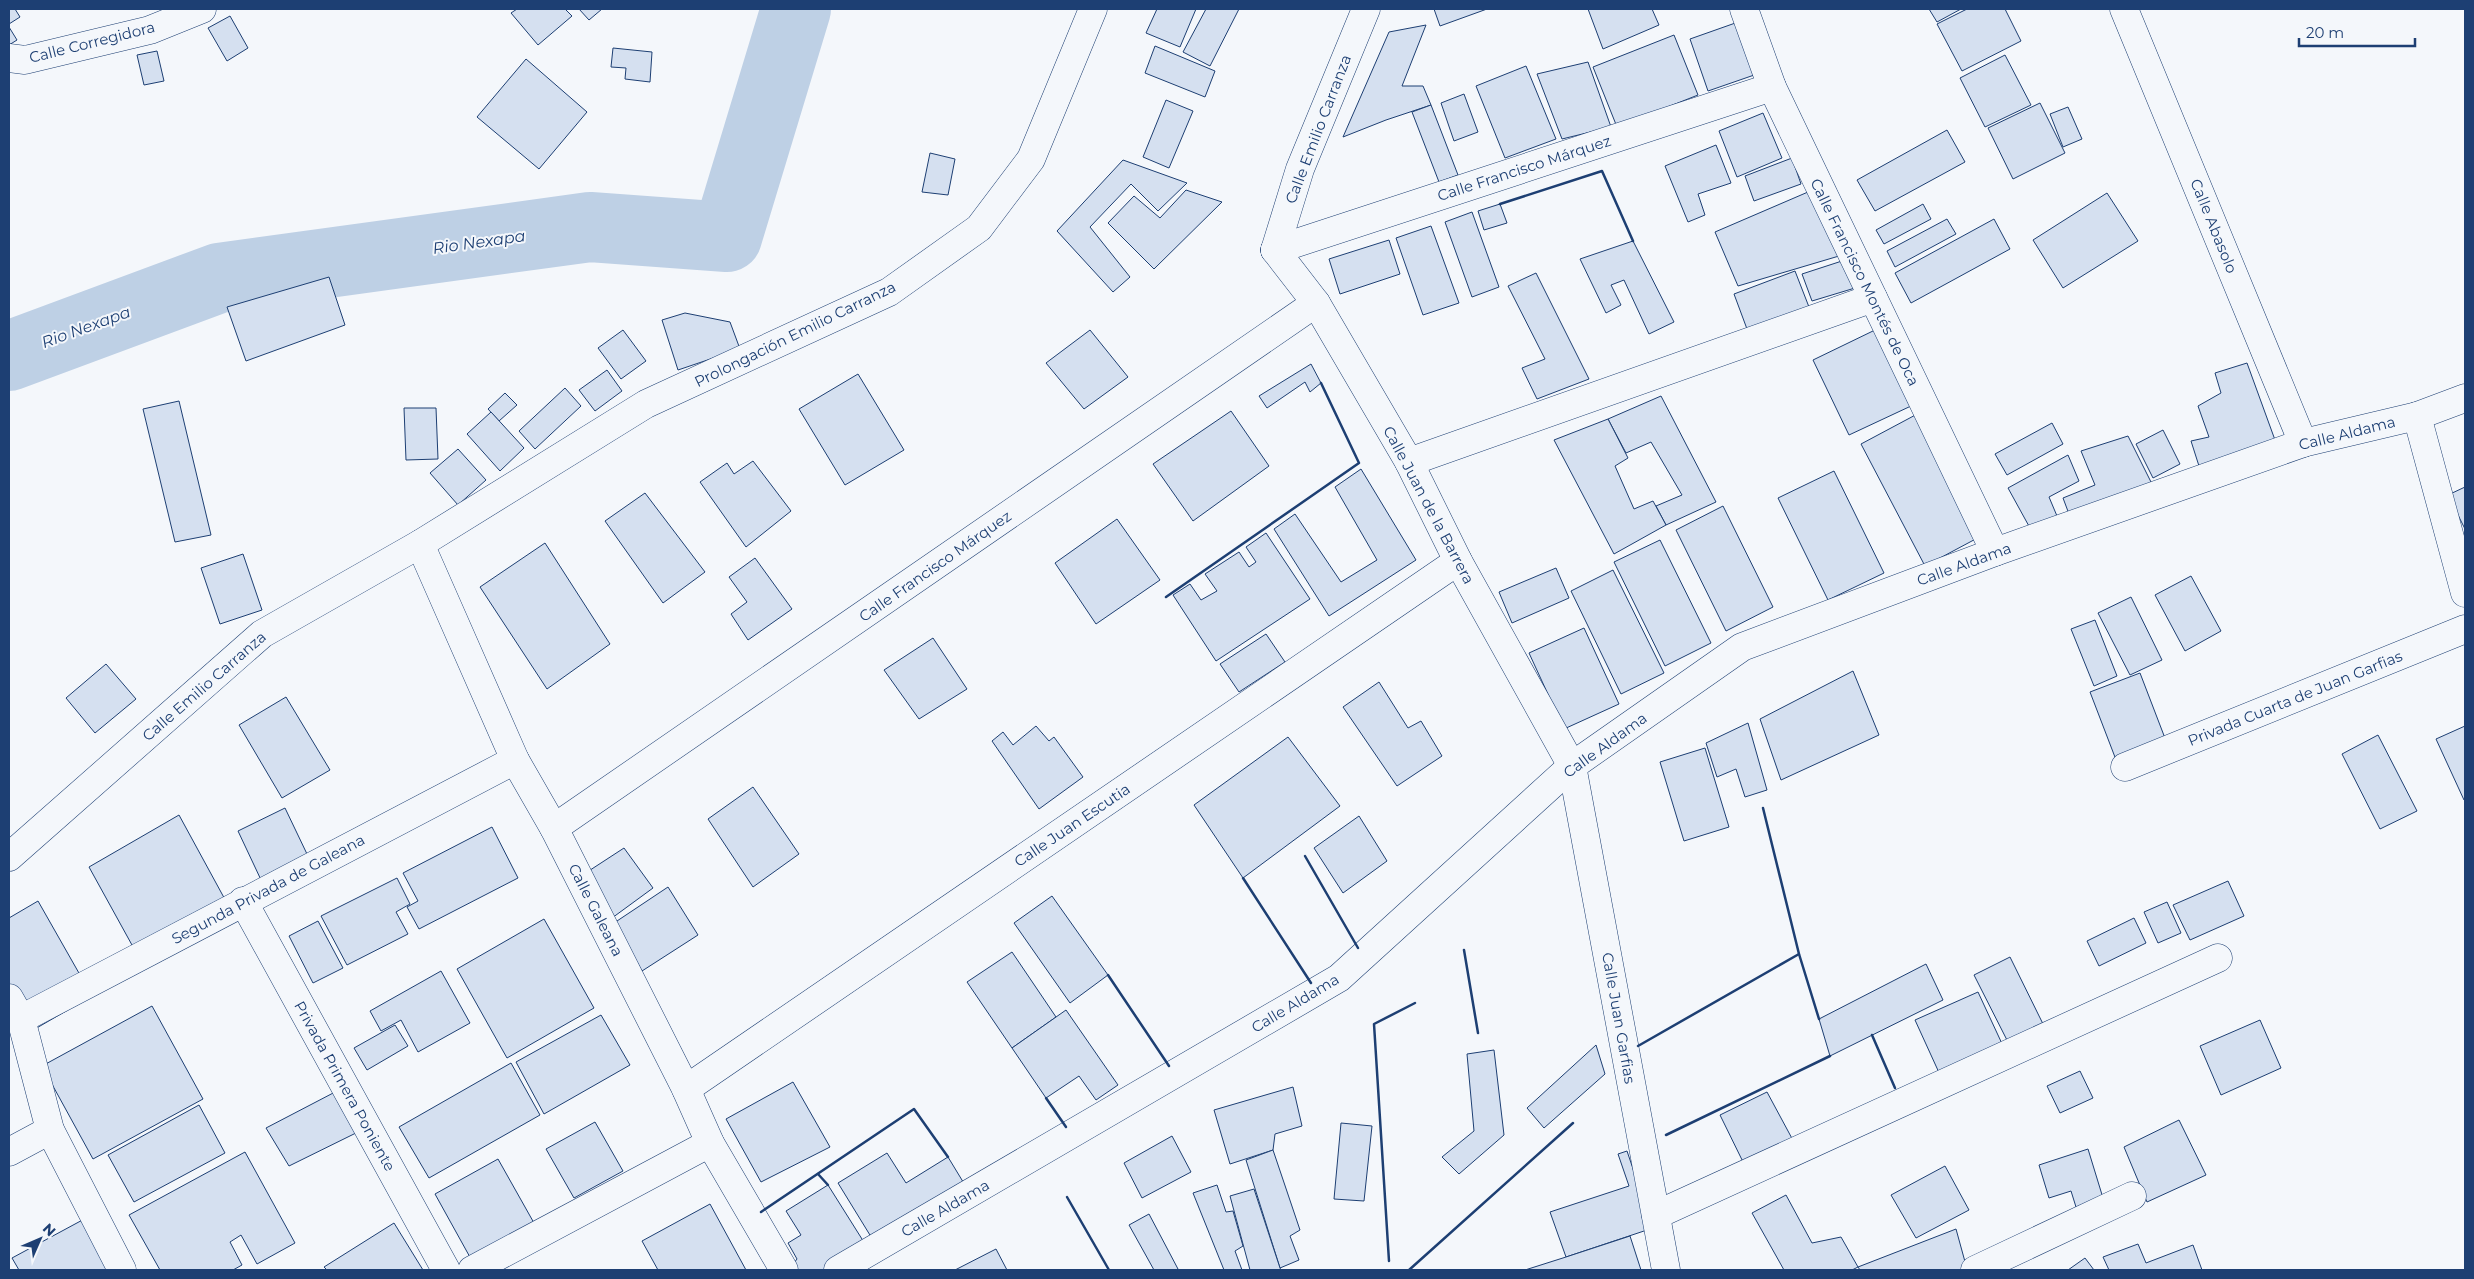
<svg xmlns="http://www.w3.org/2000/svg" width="2474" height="1279" viewBox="0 0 2474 1279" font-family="Montserrat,sans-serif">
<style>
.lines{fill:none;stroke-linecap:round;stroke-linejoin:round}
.river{stroke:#bed0e5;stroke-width:70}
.building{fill:#d5e0f0;stroke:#1d3f73}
.minor-casing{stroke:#1d3f73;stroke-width:29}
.minor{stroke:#f4f7fb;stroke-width:28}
.wall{stroke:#1d3f73;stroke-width:2.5}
.labels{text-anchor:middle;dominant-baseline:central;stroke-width:4;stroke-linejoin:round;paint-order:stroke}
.street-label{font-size:15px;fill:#1d3f73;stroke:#f4f7fb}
.water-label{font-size:16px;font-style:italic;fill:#1d3f73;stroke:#f4f7fb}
</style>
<rect width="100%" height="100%" fill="#f4f7fb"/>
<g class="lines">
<path class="river" d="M 9,356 L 219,278 L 590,227 L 727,237 L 796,9"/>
</g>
<g class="building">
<path d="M 9,9 L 15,9 L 20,17 L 9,24 Z"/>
<path d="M 517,9 L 565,9 L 572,16 L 538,45 L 511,13 Z"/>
<path d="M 579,9 L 602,9 L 589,20 Z"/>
<path d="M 1157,9 L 1196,9 L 1180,47 L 1146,33 Z"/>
<path d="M 1206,9 L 1239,9 L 1210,66 L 1183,52 Z"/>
<path d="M 1434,9 L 1487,9 L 1440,26 Z"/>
<path d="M 1588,9 L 1652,9 L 1659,25 L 1603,49 Z"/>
<path d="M 1929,9 L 1961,9 L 1937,22 Z"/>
<path d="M 1967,9 L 2005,9 L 2021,41 L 1962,71 L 1937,24 Z"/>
<path d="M 230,16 L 248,48 L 227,61 L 208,28 Z"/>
<path d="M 1741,21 L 1760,73 L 1708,91 L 1690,39 Z"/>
<path d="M 1426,25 L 1402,86 L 1423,86 L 1431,105 L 1386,120 L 1343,137 L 1389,32 Z"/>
<path d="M 9,27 L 17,40 L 9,45 Z"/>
<path d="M 1674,35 L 1698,95 L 1617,127 L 1593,67 Z"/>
<path d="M 1155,46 L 1215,71 L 1205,97 L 1145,73 Z"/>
<path d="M 613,48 L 652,52 L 650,82 L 625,79 L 626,68 L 611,67 Z"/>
<path d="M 157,51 L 164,81 L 144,85 L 137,55 Z"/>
<path d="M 2005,55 L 2031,105 L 1985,127 L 1960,78 Z"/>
<path d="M 526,59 L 587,112 L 539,169 L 477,117 Z"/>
<path d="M 1588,62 L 1611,127 L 1562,139 L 1537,74 Z"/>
<path d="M 1526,66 L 1556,139 L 1505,158 L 1476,86 Z"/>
<path d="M 1464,94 L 1478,132 L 1454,141 L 1441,103 Z"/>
<path d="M 1166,100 L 1193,111 L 1169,168 L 1143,157 Z"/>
<path d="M 2040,103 L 2065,153 L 2013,179 L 1988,128 Z"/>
<path d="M 1431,105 L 1458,175 L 1439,182 L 1412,112 Z"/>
<path d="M 2068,107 L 2082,139 L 2063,147 L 2050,114 Z"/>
<path d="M 1763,113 L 1782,158 L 1737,177 L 1719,131 Z"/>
<path d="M 1947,130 L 1965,162 L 1875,211 L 1857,180 Z"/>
<path d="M 1716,145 L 1731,183 L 1698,194 L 1705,215 L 1688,222 L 1665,166 Z"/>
<path d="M 930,153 L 955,159 L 948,195 L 922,192 Z"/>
<path d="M 1792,158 L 1801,184 L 1754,201 L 1745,176 Z"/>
<path d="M 1123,160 L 1187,183 L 1158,211 L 1131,184 L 1090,227 L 1130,277 L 1113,292 L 1057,231 Z"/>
<path d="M 1186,190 L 1222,202 L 1154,269 L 1108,223 L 1134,196 L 1160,218 Z"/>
<path d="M 1808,192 L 1839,256 L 1738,286 L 1715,232 Z"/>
<path d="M 2107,193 L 2138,241 L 2063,288 L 2033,240 Z"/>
<path d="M 1500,204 L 1507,223 L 1484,230 L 1478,211 Z"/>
<path d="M 1923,204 L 1931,219 L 1884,244 L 1876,230 Z"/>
<path d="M 1472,212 L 1499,287 L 1472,297 L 1445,222 Z"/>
<path d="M 1947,219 L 1956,234 L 1895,267 L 1887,251 Z"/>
<path d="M 1994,219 L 2010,249 L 1911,303 L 1895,273 Z"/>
<path d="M 1431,226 L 1459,303 L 1423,315 L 1396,238 Z"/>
<path d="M 1389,240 L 1400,274 L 1340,294 L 1329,259 Z"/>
<path d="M 1633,241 L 1674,322 L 1649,334 L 1624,280 L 1611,285 L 1621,305 L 1606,313 L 1580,259 Z"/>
<path d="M 1845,260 L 1855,288 L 1812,301 L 1802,274 Z"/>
<path d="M 1795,271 L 1809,307 L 1747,329 L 1734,294 Z"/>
<path d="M 1536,273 L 1589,379 L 1537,399 L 1522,368 L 1545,359 L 1508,286 Z"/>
<path d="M 329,277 L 345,325 L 246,361 L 227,307 Z"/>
<path d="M 685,313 L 730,322 L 740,349 L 678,370 L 662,320 Z"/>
<path d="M 623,330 L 646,361 L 621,379 L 598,348 Z"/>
<path d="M 1090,330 L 1128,377 L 1084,409 L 1046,363 Z"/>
<path d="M 1875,330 L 1911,406 L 1849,435 L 1813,360 Z"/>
<path d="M 2247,363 L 2275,440 L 2199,466 L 2191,441 L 2209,437 L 2198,406 L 2221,393 L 2215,373 Z"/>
<path d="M 1311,364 L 1321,383 L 1310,392 L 1305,382 L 1267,408 L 1259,396 Z"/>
<path d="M 607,370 L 622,391 L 595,411 L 579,390 Z"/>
<path d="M 858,374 L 904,450 L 845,485 L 799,409 Z"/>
<path d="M 565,388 L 581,406 L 535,449 L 519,431 Z"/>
<path d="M 505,393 L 517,405 L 499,421 L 488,409 Z"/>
<path d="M 1661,396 L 1716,502 L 1666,525 L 1656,506 L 1682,495 L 1651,442 L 1626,453 L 1608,419 Z"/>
<path d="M 179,401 L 211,535 L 175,542 L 143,409 Z"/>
<path d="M 404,408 L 436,408 L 438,459 L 406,460 Z"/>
<path d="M 1231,411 L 1269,466 L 1193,521 L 1153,464 Z"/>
<path d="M 491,412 L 524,448 L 500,471 L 467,434 Z"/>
<path d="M 1921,412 L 1985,534 L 1925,566 L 1861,444 Z"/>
<path d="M 1608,419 L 1628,458 L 1615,466 L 1634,509 L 1653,501 L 1666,525 L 1614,554 L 1554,440 Z"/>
<path d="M 2052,423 L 2063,444 L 2007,475 L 1995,454 Z"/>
<path d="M 2163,430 L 2180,464 L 2153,478 L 2136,444 Z"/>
<path d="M 2128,436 L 2152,484 L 2069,514 L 2063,498 L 2095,485 L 2081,451 Z"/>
<path d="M 458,449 L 486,480 L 458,505 L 430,473 Z"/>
<path d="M 2068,455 L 2079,481 L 2049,497 L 2057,516 L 2030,528 L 2008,488 Z"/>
<path d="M 753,461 L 791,511 L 746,547 L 700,482 L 727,463 L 734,474 Z"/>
<path d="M 1361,469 L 1416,560 L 1329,616 L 1274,529 L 1295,514 L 1341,582 L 1377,560 L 1335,487 Z"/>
<path d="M 1834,471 L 1884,573 L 1828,600 L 1778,498 Z"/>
<path d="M 2465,487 L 2465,529 L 2448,495 Z"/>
<path d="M 645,493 L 705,572 L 663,603 L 605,521 Z"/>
<path d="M 1723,506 L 1773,607 L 1726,631 L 1676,530 Z"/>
<path d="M 1117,519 L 1160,580 L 1096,624 L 1055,563 Z"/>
<path d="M 1266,533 L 1310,599 L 1216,661 L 1173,595 L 1190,584 L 1201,600 L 1217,591 L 1205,574 L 1239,552 L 1249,567 L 1256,562 L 1246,547 Z"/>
<path d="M 1660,540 L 1711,643 L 1665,666 L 1614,562 Z"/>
<path d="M 545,543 L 610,644 L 547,689 L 480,587 Z"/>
<path d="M 243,554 L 262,610 L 220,624 L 201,568 Z"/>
<path d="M 755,558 L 792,609 L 748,640 L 731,614 L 747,602 L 729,577 Z"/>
<path d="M 1556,568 L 1569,598 L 1512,623 L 1499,592 Z"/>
<path d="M 1613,570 L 1664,673 L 1621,694 L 1571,591 Z"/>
<path d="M 2191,576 L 2221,631 L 2185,651 L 2155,595 Z"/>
<path d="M 2131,597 L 2162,660 L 2130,675 L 2098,613 Z"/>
<path d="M 2095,620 L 2117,676 L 2094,686 L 2071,629 Z"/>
<path d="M 1584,628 L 1619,704 L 1564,729 L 1529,653 Z"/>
<path d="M 1266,634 L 1285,662 L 1239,692 L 1220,664 Z"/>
<path d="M 933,638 L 967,689 L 919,719 L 884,670 Z"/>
<path d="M 106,664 L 136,699 L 95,733 L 66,698 Z"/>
<path d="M 1853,671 L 1879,735 L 1781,780 L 1760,719 Z"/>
<path d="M 2140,673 L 2168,746 L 2118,765 L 2090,692 Z"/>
<path d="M 1379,682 L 1408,728 L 1421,721 L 1442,756 L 1397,786 L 1343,707 Z"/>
<path d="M 286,697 L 330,770 L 282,798 L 239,725 Z"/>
<path d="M 1748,723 L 1767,790 L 1745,797 L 1736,769 L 1717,777 L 1706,743 Z"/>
<path d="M 1036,726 L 1049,741 L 1054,737 L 1083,777 L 1039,809 L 992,741 L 1003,732 L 1013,745 Z"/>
<path d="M 2465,726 L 2465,799 L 2464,800 L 2436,739 Z"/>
<path d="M 2378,735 L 2417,811 L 2380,829 L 2342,754 Z"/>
<path d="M 1288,737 L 1340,806 L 1243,878 L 1194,805 Z"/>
<path d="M 1705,748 L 1729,827 L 1684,841 L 1660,762 Z"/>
<path d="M 753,787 L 799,854 L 753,887 L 708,819 Z"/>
<path d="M 285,808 L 318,877 L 270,899 L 238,831 Z"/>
<path d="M 179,815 L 234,916 L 143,965 L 89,867 Z"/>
<path d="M 1359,816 L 1387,861 L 1343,893 L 1314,848 Z"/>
<path d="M 492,827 L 518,878 L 419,929 L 407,907 L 418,901 L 403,873 Z"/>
<path d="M 624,848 L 653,888 L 612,918 L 581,876 Z"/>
<path d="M 397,878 L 410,904 L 396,912 L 408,934 L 347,965 L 321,916 Z"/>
<path d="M 2228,881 L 2244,916 L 2190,940 L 2173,905 Z"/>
<path d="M 668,887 L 698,935 L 642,971 L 614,923 Z"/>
<path d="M 1052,896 L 1108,975 L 1070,1003 L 1014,923 Z"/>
<path d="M 38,901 L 92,996 L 28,1033 L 9,999 L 9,918 Z"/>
<path d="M 2167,902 L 2181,933 L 2158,943 L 2144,912 Z"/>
<path d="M 2134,918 L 2146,943 L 2099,966 L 2087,941 Z"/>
<path d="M 544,919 L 594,1008 L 507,1058 L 457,969 Z"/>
<path d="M 318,921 L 343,968 L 313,983 L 289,936 Z"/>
<path d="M 1012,952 L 1056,1017 L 1012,1048 L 967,982 Z"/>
<path d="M 2010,957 L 2046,1030 L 2011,1048 L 1974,975 Z"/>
<path d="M 1926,964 L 1943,1000 L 1830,1056 L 1819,1019 Z"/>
<path d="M 441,971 L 470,1023 L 418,1052 L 401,1020 L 381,1031 L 370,1011 Z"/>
<path d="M 1978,992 L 2004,1048 L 1941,1077 L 1915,1020 Z"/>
<path d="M 152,1006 L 203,1099 L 93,1159 L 42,1066 Z"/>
<path d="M 1066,1010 L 1118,1085 L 1096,1100 L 1079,1076 L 1046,1098 L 1012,1048 Z"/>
<path d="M 601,1015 L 630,1065 L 544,1114 L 516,1062 Z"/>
<path d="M 2260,1020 L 2281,1068 L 2221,1095 L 2200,1046 Z"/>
<path d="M 395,1025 L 408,1046 L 367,1070 L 354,1048 Z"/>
<path d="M 1596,1045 L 1605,1074 L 1544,1128 L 1527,1108 Z"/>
<path d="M 1494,1050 L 1504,1135 L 1459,1174 L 1442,1157 L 1474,1131 L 1467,1054 Z"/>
<path d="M 511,1063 L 540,1115 L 429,1178 L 399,1127 Z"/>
<path d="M 2080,1071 L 2093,1098 L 2060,1113 L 2047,1086 Z"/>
<path d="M 793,1082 L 830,1147 L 761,1182 L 726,1119 Z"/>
<path d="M 1293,1087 L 1302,1126 L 1275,1134 L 1273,1150 L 1230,1164 L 1214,1110 Z"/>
<path d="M 337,1091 L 360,1131 L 289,1166 L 266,1128 Z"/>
<path d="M 1767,1092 L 1795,1144 L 1746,1168 L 1720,1115 Z"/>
<path d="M 199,1105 L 225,1153 L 134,1202 L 108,1155 Z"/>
<path d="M 2179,1120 L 2206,1175 L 2147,1202 L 2124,1147 Z"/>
<path d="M 595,1122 L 623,1171 L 574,1198 L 546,1149 Z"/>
<path d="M 1341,1123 L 1372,1126 L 1364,1201 L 1334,1199 Z"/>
<path d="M 1172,1136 L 1191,1172 L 1142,1198 L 1124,1163 Z"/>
<path d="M 2088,1149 L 2103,1198 L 2076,1207 L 2071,1191 L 2049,1198 L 2039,1165 Z"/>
<path d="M 1273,1150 L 1300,1230 L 1290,1236 L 1299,1260 L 1280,1268 L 1246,1160 Z"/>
<path d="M 1627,1151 L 1653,1228 L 1566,1257 L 1550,1212 L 1629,1186 L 1618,1154 Z"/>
<path d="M 245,1152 L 295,1243 L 257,1264 L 241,1235 L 230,1242 L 242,1265 L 233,1270 L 160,1270 L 129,1215 Z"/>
<path d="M 887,1153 L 906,1183 L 948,1157 L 968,1190 L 873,1240 L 838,1183 Z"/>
<path d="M 498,1159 L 534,1223 L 471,1259 L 435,1194 Z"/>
<path d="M 1945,1166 L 1969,1210 L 1916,1238 L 1891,1195 Z"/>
<path d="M 828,1185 L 867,1247 L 829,1270 L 791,1270 L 790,1268 L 797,1259 L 788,1243 L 801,1235 L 786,1211 Z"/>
<path d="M 1217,1185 L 1226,1212 L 1233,1211 L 1243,1246 L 1235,1251 L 1242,1270 L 1224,1270 L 1193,1193 Z"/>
<path d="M 1254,1189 L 1280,1268 L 1281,1270 L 1250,1270 L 1230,1196 Z"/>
<path d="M 1786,1195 L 1812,1243 L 1841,1237 L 1858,1267 L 1852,1270 L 1784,1270 L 1752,1213 Z"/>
<path d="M 710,1204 L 746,1270 L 658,1270 L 642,1241 Z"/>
<path d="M 1149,1214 L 1178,1269 L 1176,1270 L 1154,1270 L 1129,1225 Z"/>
<path d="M 88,1217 L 117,1270 L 19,1270 L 12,1258 Z"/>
<path d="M 394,1223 L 423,1270 L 327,1270 L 324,1267 Z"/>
<path d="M 1956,1229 L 1967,1269 L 1965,1270 L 1860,1270 L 1858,1267 Z"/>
<path d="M 1630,1236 L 1641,1270 L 1525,1270 L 1566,1257 Z"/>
<path d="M 2138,1244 L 2146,1263 L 2193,1245 L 2202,1270 L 2109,1270 L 2103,1257 Z"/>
<path d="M 996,1249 L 1007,1270 L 955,1270 Z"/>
<path d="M 2085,1258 L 2094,1270 L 2068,1270 Z"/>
</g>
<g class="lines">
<defs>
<g id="minor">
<path d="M 1744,9 L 1772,87 L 1995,552"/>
<path d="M 2124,9 L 2303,443"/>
<path d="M 9,58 L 25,60 L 150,30 L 202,9"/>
<path d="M 1275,250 L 1316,303 L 1409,462 L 1458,561 L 1572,766 L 1666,1270"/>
<path d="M 1275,250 L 1772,87"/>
<path d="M 1275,250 L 1300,169 L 1366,9"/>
<path d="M 2417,416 L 2465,593"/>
<path d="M 1409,462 L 1873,298"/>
<path d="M 420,544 L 515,760 L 554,828 L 686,1089 L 710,1143 L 784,1270"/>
<path d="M 2125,767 L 2465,629"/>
<path d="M 554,828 L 1316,303"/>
<path d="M 9,857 L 262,634 L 420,544 L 646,404 L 889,292 L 979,228 L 1031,159 L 1093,9"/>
<path d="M 243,901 L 446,1270"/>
<path d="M 9,998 L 21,1019 L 50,1130 L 122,1270"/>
<path d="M 21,1019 L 515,760"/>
<path d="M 686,1089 L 1458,561"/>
<path d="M 9,1152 L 50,1130"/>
<path d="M 1656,1215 L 2218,958"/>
<path d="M 472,1270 L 710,1143"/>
<path d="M 838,1270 L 1339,978 L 1572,766 L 1742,647 L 1995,552 L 2303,443 L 2417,416 L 2465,398"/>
<path d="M 1975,1270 L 2132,1196"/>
</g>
</defs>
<use href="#minor" class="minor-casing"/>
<use href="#minor" class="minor"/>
<g class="wall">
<path d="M 1500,204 L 1602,171 L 1633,241"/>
<path d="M 1166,597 L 1359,463 L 1321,383"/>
<path d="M 1763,808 L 1799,954 L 1819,1019"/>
<path d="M 1305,856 L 1358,948"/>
<path d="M 1243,878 L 1311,983"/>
<path d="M 1464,950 L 1478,1033"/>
<path d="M 1108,975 L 1169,1066"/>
<path d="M 1872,1035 L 1895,1088"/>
<path d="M 1638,1046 L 1799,954"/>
<path d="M 1046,1098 L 1066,1127"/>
<path d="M 1666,1135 L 1830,1056"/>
<path d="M 818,1174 L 828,1185"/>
<path d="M 1067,1197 L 1109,1270"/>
<path d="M 761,1212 L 914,1109 L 948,1157"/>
<path d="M 1389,1261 L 1374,1024 L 1415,1003"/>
<path d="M 1409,1270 L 1573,1123"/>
</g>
</g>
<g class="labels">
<g class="street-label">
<text transform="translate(92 42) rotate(-14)">Calle Corregidora</text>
<text transform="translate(1318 129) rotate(-69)">Calle Emilio Carranza</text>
<text transform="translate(1524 168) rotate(-18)">Calle Francisco Márquez</text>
<text transform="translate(2214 226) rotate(68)">Calle Abasolo</text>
<text transform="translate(1865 282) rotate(64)">Calle Francisco Montés de Oca</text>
<text transform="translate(795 334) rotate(-26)">Prolongación Emilio Carranza</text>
<text transform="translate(2347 433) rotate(-14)">Calle Aldama</text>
<text transform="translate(1429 505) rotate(62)">Calle Juan de la Barrera</text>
<text transform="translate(1964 564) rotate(-20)">Calle Aldama</text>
<text transform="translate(935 566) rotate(-35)">Calle Francisco Márquez</text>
<text transform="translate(204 686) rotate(-41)">Calle Emilio Carranza</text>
<text transform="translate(2295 698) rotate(-22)">Privada Cuarta de Juan Garfias</text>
<text transform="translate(1605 745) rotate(-36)">Calle Aldama</text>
<text transform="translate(1072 825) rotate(-34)">Calle Juan Escutia</text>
<text transform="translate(268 889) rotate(-28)">Segunda Privada de Galeana</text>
<text transform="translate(596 910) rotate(63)">Calle Galeana</text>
<text transform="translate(1295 1003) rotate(-31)">Calle Aldama</text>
<text transform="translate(1619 1018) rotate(80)">Calle Juan Garfias</text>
<text transform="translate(345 1086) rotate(61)">Privada Primera Poniente</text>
<text transform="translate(945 1208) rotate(-30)">Calle Aldama</text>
</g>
<g class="water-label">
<text transform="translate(479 242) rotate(-8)">Rio Nexapa</text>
<text transform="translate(86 327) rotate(-20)">Rio Nexapa</text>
</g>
</g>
<rect width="2474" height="1279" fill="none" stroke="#1d3f73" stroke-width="20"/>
<g transform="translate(40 1239) rotate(45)" stroke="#f4f7fb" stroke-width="4" paint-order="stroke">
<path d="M0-4L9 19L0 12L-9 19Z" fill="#1d3f73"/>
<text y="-8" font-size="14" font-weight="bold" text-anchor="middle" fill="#1d3f73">N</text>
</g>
<path d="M2299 38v8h116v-8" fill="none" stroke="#1d3f73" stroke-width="2.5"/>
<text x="2306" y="38" font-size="15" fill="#1d3f73" stroke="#f4f7fb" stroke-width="4" paint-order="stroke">20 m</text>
</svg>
